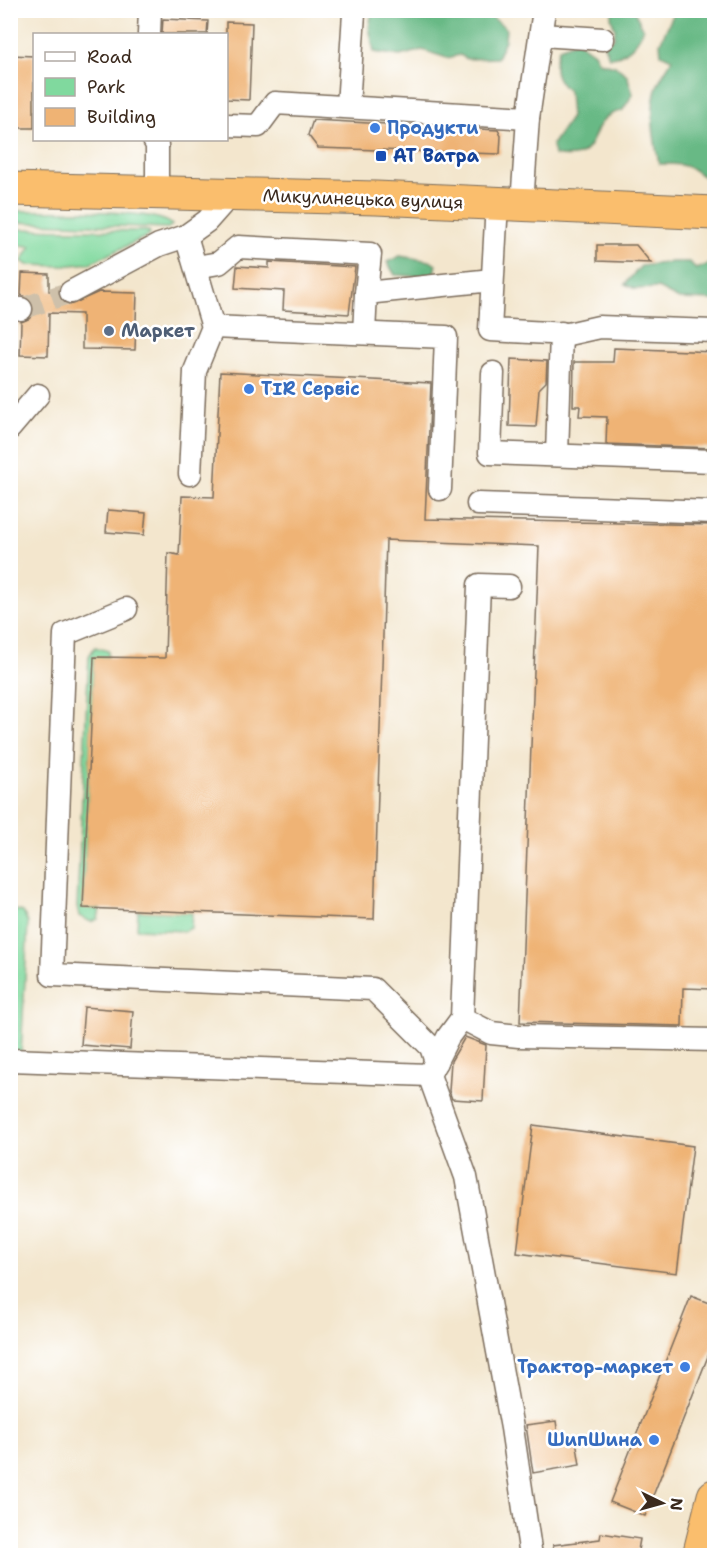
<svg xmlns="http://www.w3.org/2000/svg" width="725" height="1566" viewBox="0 0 725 1566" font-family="'Shantell Sans',sans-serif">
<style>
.green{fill:#80d99e;stroke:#5e825e;stroke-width:1.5}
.forest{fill:#68b985;stroke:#527252;stroke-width:1.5}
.building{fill:#efb374}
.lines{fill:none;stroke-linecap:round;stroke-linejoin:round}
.minor-tunnel{stroke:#cec0aa;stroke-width:22;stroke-dasharray:22 11;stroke-linecap:butt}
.minor-casing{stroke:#7b6c5b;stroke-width:25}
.highway-casing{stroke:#7b6c5b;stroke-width:35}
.minor{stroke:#fff;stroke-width:22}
.highway{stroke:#fabe6d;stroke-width:33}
.shop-dot{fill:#3f7fe0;stroke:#fff;stroke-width:2}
.transit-dot{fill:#1a4fb4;stroke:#fff;stroke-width:2}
.service-dot{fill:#5c6f8a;stroke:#fff;stroke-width:2}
.labels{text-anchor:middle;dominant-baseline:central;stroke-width:5;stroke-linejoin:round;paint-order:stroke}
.shop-label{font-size:18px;font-weight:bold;fill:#366cbe;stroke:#fff;text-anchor:start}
.transit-label{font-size:18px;font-weight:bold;fill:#164399;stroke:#fff;text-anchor:start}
.street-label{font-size:18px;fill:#3b2a1e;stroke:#fff}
.service-label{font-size:18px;font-weight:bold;fill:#4e5e75;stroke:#fff;text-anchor:start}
</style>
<rect width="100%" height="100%" fill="#fff"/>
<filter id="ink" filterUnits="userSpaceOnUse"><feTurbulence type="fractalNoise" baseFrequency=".0167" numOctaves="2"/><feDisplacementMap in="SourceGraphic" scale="12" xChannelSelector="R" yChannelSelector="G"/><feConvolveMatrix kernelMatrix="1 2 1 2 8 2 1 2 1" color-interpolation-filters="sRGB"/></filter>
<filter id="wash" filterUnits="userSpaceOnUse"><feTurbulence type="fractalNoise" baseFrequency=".008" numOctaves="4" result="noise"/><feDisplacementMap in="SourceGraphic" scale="24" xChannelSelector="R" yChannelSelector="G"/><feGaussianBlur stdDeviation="1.35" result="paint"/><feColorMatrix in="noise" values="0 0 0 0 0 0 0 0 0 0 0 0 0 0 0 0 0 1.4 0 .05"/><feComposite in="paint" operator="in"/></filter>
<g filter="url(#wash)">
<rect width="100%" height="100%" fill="#f3e6cd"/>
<g class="green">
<path d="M 11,211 C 37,211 159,208 172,225 L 168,228 L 11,222 Z"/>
<path d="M 11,229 L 149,231 L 150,235 L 90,263 L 63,266 L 27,265 L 22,261 L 31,246 L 11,245 Z"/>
<path d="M 95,647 L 108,651 L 108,657 L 94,657 L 83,908 L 100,909 L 98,919 L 91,922 L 79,916 L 77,906 L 89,656 Z"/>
<path d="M 11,909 L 23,912 L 28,923 L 21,1054 L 11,1054 Z"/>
<path d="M 138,911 L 192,913 L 191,928 L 185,931 L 137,929 Z"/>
</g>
<g class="forest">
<path d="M 489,10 L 493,18 L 506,28 L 505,40 L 497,58 L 467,59 L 460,55 L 447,58 L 422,50 L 400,56 L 374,52 L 369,27 L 372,11 Z"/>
<path d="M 613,11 L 634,11 L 643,28 C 639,43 625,57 609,57 L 604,45 L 614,38 L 615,29 L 611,17 Z"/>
<path d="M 675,11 L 714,11 L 714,180 C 703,179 699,172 688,167 C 679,163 669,164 659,164 C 654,139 648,109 658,84 C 662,75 668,67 672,59 L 661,54 L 660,43 Z"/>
<path d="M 577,41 L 594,53 L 599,62 L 615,66 L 627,75 L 633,94 L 622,111 C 582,116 608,166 554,155 L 552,145 L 571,117 L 569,92 C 553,78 552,67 559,48 Z"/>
<path d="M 400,256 L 430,261 L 436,265 L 433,277 L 395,275 L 387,262 Z"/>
<path d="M 672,262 L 690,262 L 696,269 L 709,264 L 714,265 L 714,300 L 679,299 L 658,288 L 635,289 L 625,284 L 641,266 Z"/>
</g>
<g id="blocks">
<g class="building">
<path d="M 163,19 L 208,21 L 207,34 L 162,34 Z"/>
<path d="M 226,22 L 252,23 L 249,100 L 226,99 Z"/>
<path d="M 10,55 L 34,56 L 34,128 L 10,128 Z"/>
<path d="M 313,120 L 498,130 L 501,136 L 500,154 L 318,148 L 308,135 Z"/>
<path d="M 597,245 L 636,245 L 651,263 L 597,261 Z"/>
<path d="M 269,262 L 355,267 L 349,314 L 283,310 L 284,291 L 235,288 L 237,266 L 269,268 Z"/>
<path d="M 22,273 L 49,274 L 49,291 L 58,291 L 59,299 L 70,305 L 99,292 L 137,293 L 135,350 L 82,349 L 82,314 L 49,313 L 48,356 L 20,355 L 21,322 L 31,318 L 34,311 L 30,299 L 21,295 Z"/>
<path d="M 614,348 L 714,352 L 714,448 L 606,444 L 607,417 L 579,416 L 580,406 L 573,406 L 574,362 L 613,362 Z"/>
<path d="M 511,359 L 547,361 L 546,382 L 539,389 L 536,427 L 509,426 Z"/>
<path d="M 220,372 L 431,383 L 425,519 L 714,525 L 714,989 L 683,988 L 682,1026 L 520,1022 L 539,546 L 386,540 L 374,919 L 83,908 L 94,657 L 165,658 L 168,553 L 179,555 L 182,496 L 214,497 Z"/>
<path d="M 108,510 L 146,513 L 144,535 L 106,532 Z"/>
<path d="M 84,1007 L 133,1011 L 130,1049 L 81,1045 Z"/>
<path d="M 465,1037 L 486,1045 L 483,1101 L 452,1099 L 449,1091 L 451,1061 Z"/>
<path d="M 533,1125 L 693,1146 L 677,1273 L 517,1253 Z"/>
<path d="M 691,1296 L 714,1305 L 714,1341 L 645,1516 L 610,1502 Z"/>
<path d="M 556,1421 L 559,1442 L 576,1440 L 580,1465 L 533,1473 L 526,1425 Z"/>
<path d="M 601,1533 L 640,1539 L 637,1556 L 554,1556 L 553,1545 L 600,1539 Z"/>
</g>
</g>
</g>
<g filter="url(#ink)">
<use href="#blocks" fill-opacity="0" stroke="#7b6c5b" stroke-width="1.5"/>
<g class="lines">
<path class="minor-tunnel" d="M 21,309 L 71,292"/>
<defs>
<g id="minor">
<path d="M 149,34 L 150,10"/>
<path d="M 541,35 L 603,39"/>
<path d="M 348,106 L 354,13"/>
<path d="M 226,125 L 258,126 L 275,103 L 528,118"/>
<path d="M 154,140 L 157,145 L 157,193"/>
<path d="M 497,203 L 490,330 L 568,334 L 599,327 L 714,331"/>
<path d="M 522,204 L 528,118 L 544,10"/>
<path d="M 186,236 L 213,327 L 195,371 L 190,474"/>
<path d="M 196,267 L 219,263 L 238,247 L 370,254 L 366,293"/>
<path d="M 71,292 L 159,245 L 186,236 L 207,221 L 230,195"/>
<path d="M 10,307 L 21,309"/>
<path d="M 213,327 L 446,337 L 440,489"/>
<path d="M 364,333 L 366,293 L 492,280"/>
<path d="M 493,373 L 490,453 L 714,461"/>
<path d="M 10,428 L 38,395"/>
<path d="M 557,455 L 561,333"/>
<path d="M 478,504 L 714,512"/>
<path d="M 509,586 L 479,585 L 462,1018 L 448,1037 L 429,1075 L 466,1177 L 512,1428 L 531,1556"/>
<path d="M 126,609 L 65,634 L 52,975 L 373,989 L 431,1047 L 436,1062"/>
<path d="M 462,1018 L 491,1033 L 519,1036 L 714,1040"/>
<path d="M 10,1060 L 429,1075"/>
</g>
<g id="highway">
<path d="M 10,189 L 376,198 L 714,213"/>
<path d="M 699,1556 L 714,1496"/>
</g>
</defs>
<use href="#minor" class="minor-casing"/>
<use href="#highway" class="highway-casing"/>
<use href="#minor" class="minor"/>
<use href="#highway" class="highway"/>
</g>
</g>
<g class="shop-dot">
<circle cx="375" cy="128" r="6"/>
<circle cx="249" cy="389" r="6"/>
<circle cx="685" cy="1367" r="6"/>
<circle cx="654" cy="1440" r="6"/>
</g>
<rect class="transit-dot" x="375" y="150" width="12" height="12" rx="3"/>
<circle class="service-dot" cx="109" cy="331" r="6"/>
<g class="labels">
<g class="shop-label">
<text x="387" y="128">Продукти</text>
<text x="261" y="389">TIR Сервіс</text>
<text x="673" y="1367" text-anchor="end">Трактор-маркет</text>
<text x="642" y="1440" text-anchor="end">ШипШина</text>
</g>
<g class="transit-label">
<text x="393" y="156">АТ Ватра</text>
</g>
<g class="street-label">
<text transform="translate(363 199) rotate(2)">Микулинецька вулиця</text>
</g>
<g class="service-label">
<text x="121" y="331">Маркет</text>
</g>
</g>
<rect width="725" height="1566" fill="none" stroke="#fff" stroke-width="36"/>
<rect x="33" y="33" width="195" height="108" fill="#ffffff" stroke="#b1aaa5" stroke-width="1.5"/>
<rect x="45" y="52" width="30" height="9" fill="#ffffff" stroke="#b1aaa5" stroke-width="1.5"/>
<text x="87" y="63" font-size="18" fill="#3b2a1e">Road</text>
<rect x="45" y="78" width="30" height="18" fill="#80d99e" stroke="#b1aaa5" stroke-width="1.5"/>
<text x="87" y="93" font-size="18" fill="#3b2a1e">Park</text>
<rect x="45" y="108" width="30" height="18" fill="#efb374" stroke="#b1aaa5" stroke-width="1.5"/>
<text x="87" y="123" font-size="18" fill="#3b2a1e">Building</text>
<g transform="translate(662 1503) rotate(95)" stroke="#ffffff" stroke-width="4.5" paint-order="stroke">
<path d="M0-4.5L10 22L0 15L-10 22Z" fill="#3b2a1e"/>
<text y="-9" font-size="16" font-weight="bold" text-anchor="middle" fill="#3b2a1e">N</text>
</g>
</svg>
